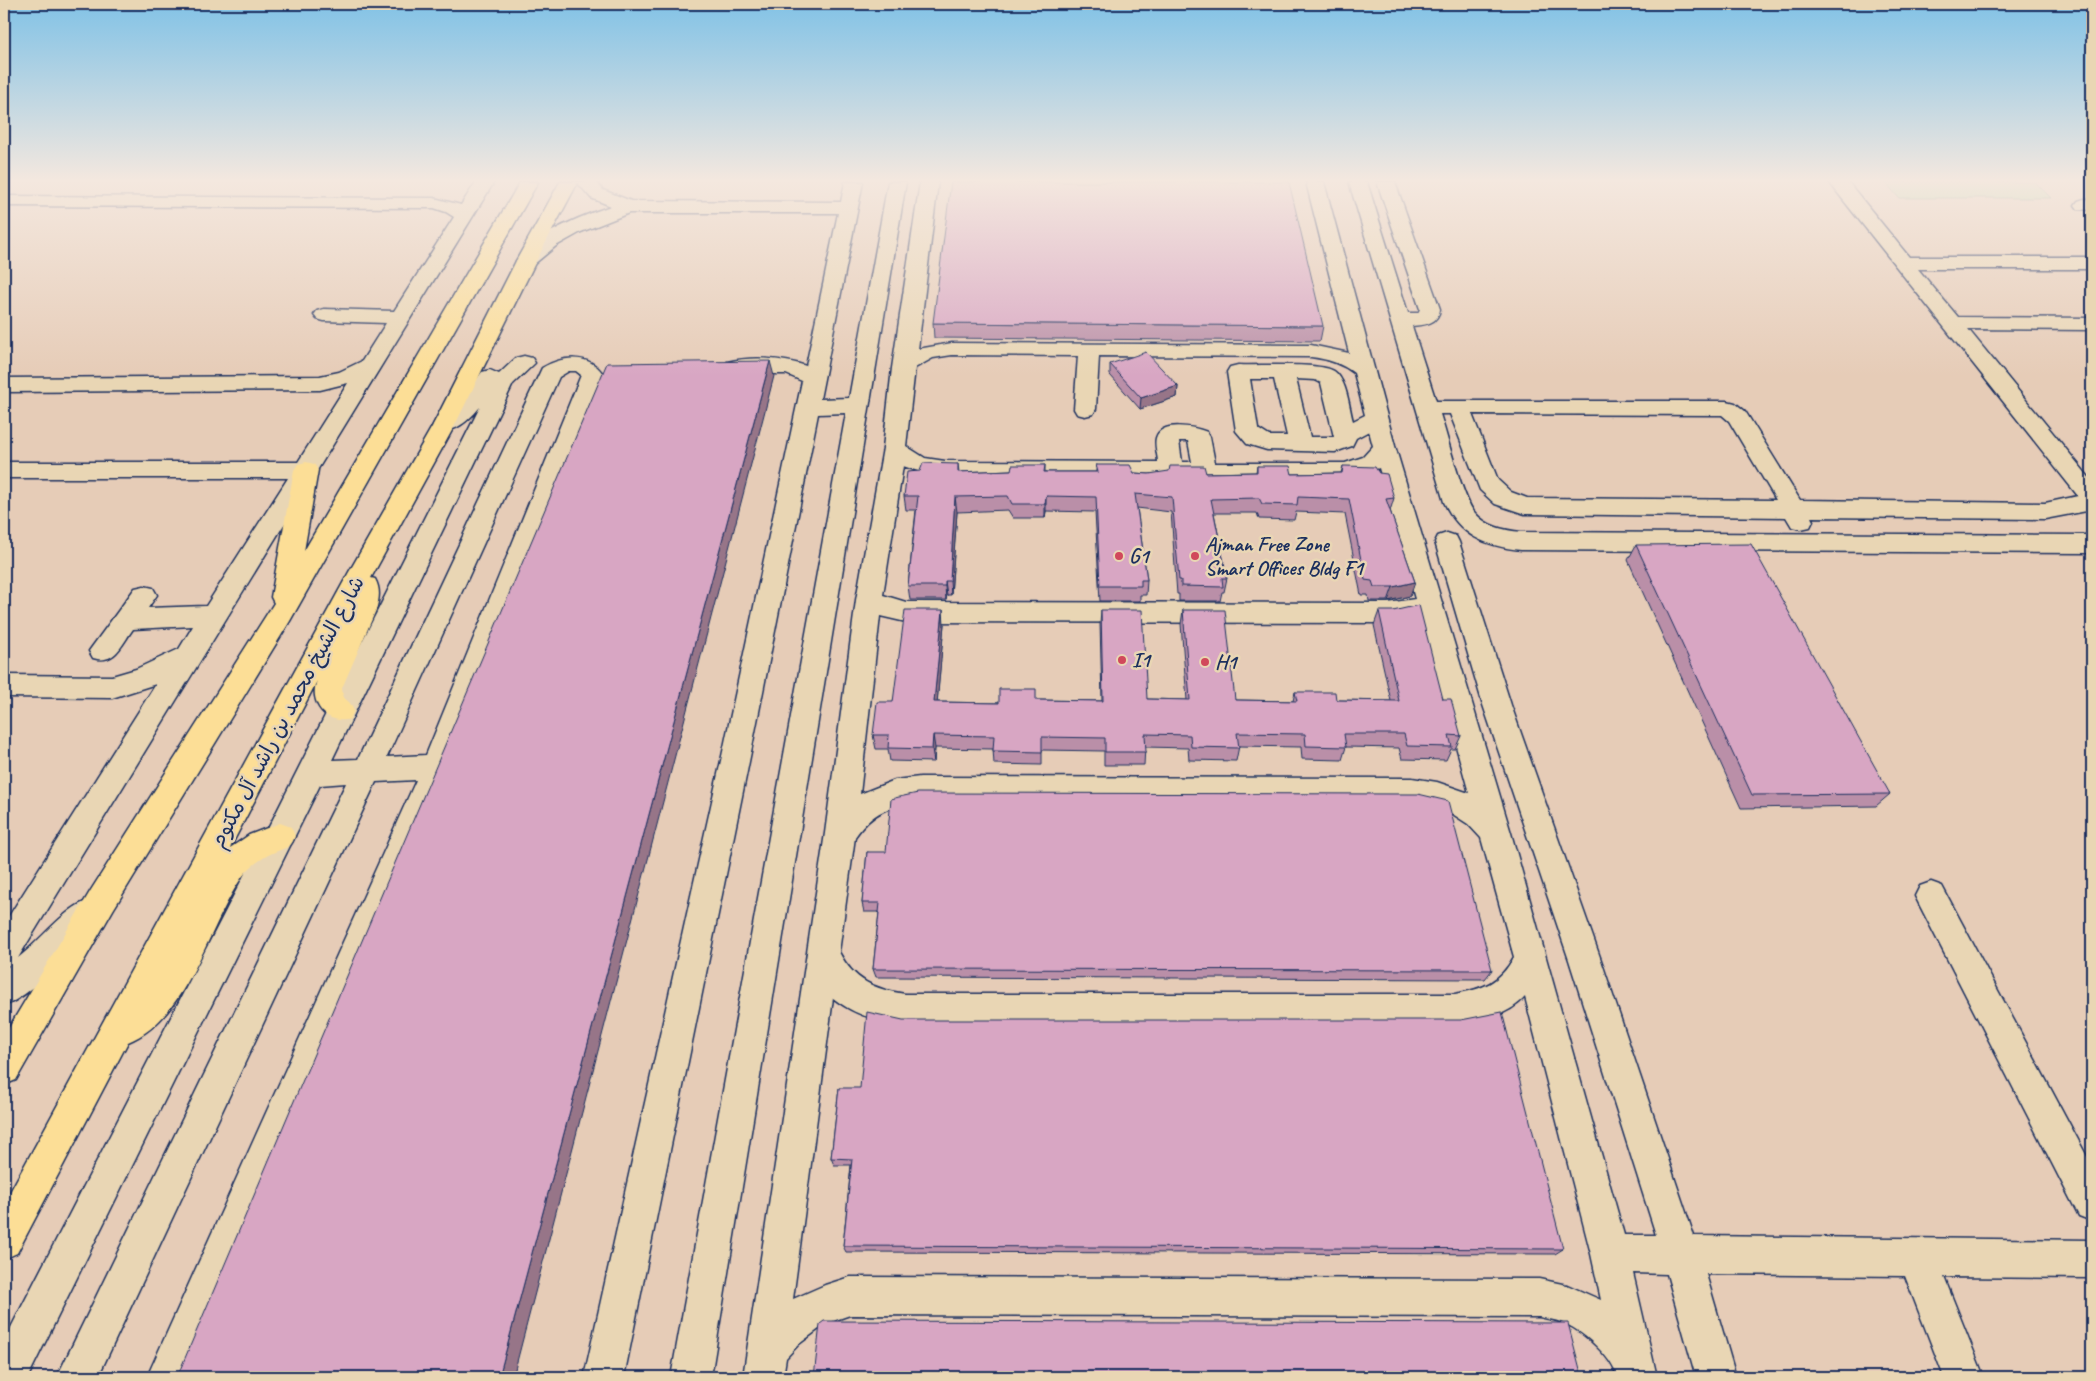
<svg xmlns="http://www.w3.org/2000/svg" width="2096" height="1381" viewBox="0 0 2096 1381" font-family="Caveat,'Playpen Sans Arabic',sans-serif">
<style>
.green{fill:#a3da9e;stroke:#5f847e}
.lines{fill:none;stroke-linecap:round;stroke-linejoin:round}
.minor-casing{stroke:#1b2f5e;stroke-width:3}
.highway-casing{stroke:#1b2f5e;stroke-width:3}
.minor{fill:#e9d6b4;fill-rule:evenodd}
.highway{fill:#fcde96;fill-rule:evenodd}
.wall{fill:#ba8fa8;stroke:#1b2f5e}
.shaded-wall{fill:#977488;stroke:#1b2f5e}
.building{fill:#d8a6c3;stroke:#1b2f5e}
.poi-dot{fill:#d1495b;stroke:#e9d6b4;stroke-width:2}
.labels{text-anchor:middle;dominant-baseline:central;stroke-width:5;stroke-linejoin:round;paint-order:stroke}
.poi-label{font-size:21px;font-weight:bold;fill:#1b2f5e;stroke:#e9d6b4;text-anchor:start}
.street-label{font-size:21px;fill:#1b2f5e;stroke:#e9d6b4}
</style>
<rect width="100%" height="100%" fill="#e6ccb7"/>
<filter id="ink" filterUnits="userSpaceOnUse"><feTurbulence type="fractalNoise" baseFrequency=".02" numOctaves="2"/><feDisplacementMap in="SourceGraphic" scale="10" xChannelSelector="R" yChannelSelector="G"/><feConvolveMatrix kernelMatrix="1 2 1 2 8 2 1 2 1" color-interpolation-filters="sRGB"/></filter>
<g filter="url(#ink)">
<path class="green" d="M 1885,182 L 2035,182 L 2051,198 L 1899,198 Z"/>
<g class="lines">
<defs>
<g id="minor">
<path d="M 476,182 L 494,182 L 18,958 C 39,942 64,909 87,901 L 98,905 L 103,915 C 92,939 29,997 4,1006 L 4,970 L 10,965 L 4,967 L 4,924 L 156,684 L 112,698 L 4,697 L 4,675 L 112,676 L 136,669 L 179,649 L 193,626 L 133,629 C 122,644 115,665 93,658 L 89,651 L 135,588 L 144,586 L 153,588 L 157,595 L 148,608 L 206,606 L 288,478 L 4,478 L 4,462 L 298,462 L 348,383 L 320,390 L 4,392 L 4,378 L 320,376 L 339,372 L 362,361 L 386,323 L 324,321 L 317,319 L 314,315 L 317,311 L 324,309 L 394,311 L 454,217 L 446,212 L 434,208 L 4,206 L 4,196 L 434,198 L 461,205 Z"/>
<path d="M 577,182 L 596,182 L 603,190 L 631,201 L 841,202 L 845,182 L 863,182 L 820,399 L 849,398 L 888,182 L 906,182 L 711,1377 L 671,1377 L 846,413 L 818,414 L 752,747 L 624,1377 L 584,1377 L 724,747 L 802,381 L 786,374 L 735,374 L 727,372 L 724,367 L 727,362 C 751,356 782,358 806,366 L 838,213 L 629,213 L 581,232 L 556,246 L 533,265 L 526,267 L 519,265 L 516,261 C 534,235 581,216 611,206 L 591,198 Z"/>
<path d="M 920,182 L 938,182 L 918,349 L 952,343 L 1311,345 L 1349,353 L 1306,182 L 1324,182 L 1395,446 L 1511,833 L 1624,1235 L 1656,1235 L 1569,960 L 1483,705 L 1435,542 L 1438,536 L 1447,533 L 1456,536 L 1459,542 L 1511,705 L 1601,960 L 1694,1236 L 2092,1240 L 2092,1278 L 1944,1277 L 1984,1377 L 1944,1377 L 1905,1276 L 1706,1274 L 1736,1377 L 1696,1377 L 1667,1274 L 1633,1273 L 1657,1377 L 1617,1377 C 1613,1358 1584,1332 1566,1324 C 1558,1320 1548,1319 1539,1317 L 850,1315 L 827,1323 L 799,1344 L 786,1358 L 783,1377 L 743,1377 L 825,833 L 856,600 L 883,448 L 892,368 ZM 952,355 L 1078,356 L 1074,409 L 1077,414 L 1085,416 L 1093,414 L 1096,409 L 1099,356 L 1311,357 C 1327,359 1341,363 1354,373 L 1365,415 L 1353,421 C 1349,407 1347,380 1334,371 C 1320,362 1257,366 1238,365 L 1230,367 L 1227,372 L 1236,431 L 1247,444 L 1267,450 L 1335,452 L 1352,446 L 1356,438 L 1369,431 L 1373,446 L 1363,457 L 1345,463 L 1215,463 L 1210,437 L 1207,432 C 1195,427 1161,420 1156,438 C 1154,445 1158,456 1158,462 L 945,461 L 925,458 L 906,446 L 915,368 L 933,358 ZM 1250,379 L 1274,379 L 1287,436 L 1269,436 L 1258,429 ZM 1296,379 L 1315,380 L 1321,383 L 1334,437 L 1310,437 ZM 1179,441 L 1188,441 L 1192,462 L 1182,462 ZM 903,466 L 924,473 L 945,477 L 1338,479 L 1359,476 L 1379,468 L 1415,599 L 1388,603 L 906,602 L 883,595 ZM 880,616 L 906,622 L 1388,623 L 1420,616 L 1469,793 L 1437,782 L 1412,778 L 920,777 L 895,780 L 860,794 ZM 920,801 L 1412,802 L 1437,807 L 1448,811 L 1468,824 L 1481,838 L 1514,957 C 1500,983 1483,989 1455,994 L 905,994 C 874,989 854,981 839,952 L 855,837 C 871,813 892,804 920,801 ZM 1525,997 L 1591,1254 L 1601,1300 L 1567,1285 L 1539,1279 L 850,1277 L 825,1285 L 793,1299 L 833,998 C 854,1015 879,1022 905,1026 L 1455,1026 C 1479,1022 1508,1016 1525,997 Z"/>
<path d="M 1349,182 L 1367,182 L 1408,313 L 1418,313 L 1420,309 L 1377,182 L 1395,182 L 1440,309 C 1438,324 1425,325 1412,326 L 1436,401 L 1727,401 L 1735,403 L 1745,411 L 1800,500 L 2045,503 L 2078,496 L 1829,182 L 1848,182 L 1909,257 L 2092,257 L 2092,269 L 1918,269 L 1958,317 L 2092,318 L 2092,330 L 1968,329 L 2092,481 L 2092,510 L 2045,519 L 1811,517 L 1813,521 L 1810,527 L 1801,529 L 1792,527 L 1786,517 L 1525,514 L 1495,504 L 1480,490 L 1450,414 L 1440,414 C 1447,435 1463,500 1475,513 C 1487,527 1504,530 1521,532 L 2092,535 L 2092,553 L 1521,550 C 1485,546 1460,536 1444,502 ZM 1472,414 L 1722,415 L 1729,421 L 1776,500 L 1527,498 L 1511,492 L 1498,480 Z"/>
<path d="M 2084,199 L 2092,200 L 2092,210 L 2078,209 L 2075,205 L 2078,201 Z"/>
<path d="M 524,356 L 532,358 L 535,363 L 513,384 L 332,760 L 358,759 L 542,368 C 562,356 589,353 603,374 L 450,767 L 187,1377 L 147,1377 L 416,780 L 376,782 L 98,1377 L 57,1377 L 346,783 L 320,785 L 28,1377 L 4,1377 L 4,1341 L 269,827 L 480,407 C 469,420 454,435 436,430 L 433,425 L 436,420 L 463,399 L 482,372 L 490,370 L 499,374 L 516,358 ZM 569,371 L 576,371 L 581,375 L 426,755 L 387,757 L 559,377 Z"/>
<path d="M 1931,882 L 1942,886 L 2092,1166 L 2092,1221 L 2079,1216 L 1920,906 L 1915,896 L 1920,886 Z"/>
</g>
<g id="highway">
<path d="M 520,182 L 538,182 L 290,621 L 113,910 L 16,1080 L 4,1085 L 4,1036 L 91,890 L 274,603 L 271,597 L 294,470 L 298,464 L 306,462 L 314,464 L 318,470 L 304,551 Z"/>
<path d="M 560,182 L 578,182 L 536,261 L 455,425 L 371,578 L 375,579 C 381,590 379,599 376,610 L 342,688 L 343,697 L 350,703 L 354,711 L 350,719 C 327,726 308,702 317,681 L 230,848 L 249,835 L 280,823 L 291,827 L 295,836 C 294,839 292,844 289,846 C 286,848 280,850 275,852 C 263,857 250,866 242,877 C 208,926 188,1018 128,1042 L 17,1253 L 4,1259 L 4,1203 L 349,572 L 433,425 L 516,261 Z"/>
</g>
</defs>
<use href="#minor" class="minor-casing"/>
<use href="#highway" class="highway-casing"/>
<use href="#minor" class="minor"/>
<use href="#highway" class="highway"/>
</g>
<g class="wall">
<path d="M 933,323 L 1323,326 L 1320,341 L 934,338 Z"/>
<path d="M 1110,364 L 1178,386 L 1177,397 L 1140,409 L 1110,375 Z"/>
<path d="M 958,464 L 959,472 L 1011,470 L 1045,465 L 1045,472 L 1096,472 L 1096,465 L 1134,473 L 1149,474 L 1256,472 L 1257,466 L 1292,474 L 1341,473 L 1343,466 L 1394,498 L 1390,511 L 1415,582 L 1410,596 L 1388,601 L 1369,601 L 1368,595 L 1361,595 L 1345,514 L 1296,512 L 1294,520 L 1259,519 L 1257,513 L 1214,513 L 1227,578 L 1224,592 L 1222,592 L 1220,601 L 1179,601 L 1179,594 L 1177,594 L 1171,512 L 1137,508 L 1147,580 L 1146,595 L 1140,595 L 1140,601 L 1100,601 L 1095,512 L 1046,511 L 1045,518 L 1013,518 L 1008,510 L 957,512 L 951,595 L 947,595 L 946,600 L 910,600 L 908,586 L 916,510 L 906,510 L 904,496 L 920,471 Z"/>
<path d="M 1636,545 L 1890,794 L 1876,806 L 1741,808 L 1628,560 Z"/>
<path d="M 1101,610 L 1147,699 L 1187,700 L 1181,624 L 1183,610 L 1235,700 L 1293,701 L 1295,692 L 1336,700 L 1391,701 L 1374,625 L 1379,611 L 1443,699 L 1461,736 L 1455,749 L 1451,749 L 1446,760 L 1402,759 L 1399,748 L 1346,747 L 1342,760 L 1302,759 L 1301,747 L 1239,746 L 1236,761 L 1189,760 L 1188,748 L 1145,747 L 1144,765 L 1104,765 L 1104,751 L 1042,750 L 1042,765 L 994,764 L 993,749 L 935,748 L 934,762 L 890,761 L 888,749 L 876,749 L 873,735 L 893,702 L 944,624 L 937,702 L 999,703 L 1037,700 L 1102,701 L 1100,624 Z"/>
<path d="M 867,852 L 1492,970 L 1485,979 L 876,977 L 873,969 L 879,912 L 864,912 L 862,903 Z"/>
<path d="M 839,1088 L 1563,1249 L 1555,1254 L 846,1252 L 843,1246 L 851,1165 L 834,1165 L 831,1158 Z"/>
</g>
<g class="shaded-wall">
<path d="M 770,361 L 774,376 L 513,1377 L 499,1377 Z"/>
<path d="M 1178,386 L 1177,397 L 1140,409 L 1141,398 Z"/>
<path d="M 1046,496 L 1046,511 L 1045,518 L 1045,504 Z"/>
<path d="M 955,497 L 957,512 L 951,595 L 950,581 Z"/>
<path d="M 945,581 L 947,595 L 946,600 L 945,586 Z"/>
<path d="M 1415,582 L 1410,596 L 1388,601 L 1393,587 Z"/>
<path d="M 943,610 L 944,624 L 936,716 L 934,702 Z"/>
<path d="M 933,735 L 935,748 L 934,762 L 932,749 Z"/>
</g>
<g class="building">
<path d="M 951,182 L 1289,182 L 1323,326 L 933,323 Z"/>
<path d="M 1146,352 L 1178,386 L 1141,398 L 1110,364 Z"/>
<path d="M 770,361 L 499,1377 L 177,1377 L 607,363 Z"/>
<path d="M 923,463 L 958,464 L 958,472 L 1011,470 L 1012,465 L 1045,465 L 1044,472 L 1098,472 L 1096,465 L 1130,465 L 1134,473 L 1149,474 L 1169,471 L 1170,466 L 1204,466 L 1206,473 L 1257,472 L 1257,466 L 1290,466 L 1292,474 L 1342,473 L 1343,466 L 1346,466 L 1375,467 L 1379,473 L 1387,474 L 1394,498 L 1386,499 L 1415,582 L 1393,587 L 1374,587 L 1372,581 L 1365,580 L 1349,499 L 1298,497 L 1297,505 L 1262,504 L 1259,498 L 1211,499 L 1227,578 L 1222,578 L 1223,587 L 1181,586 L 1181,580 L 1179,580 L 1172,497 L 1135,494 L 1147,580 L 1141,580 L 1141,586 L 1100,586 L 1096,497 L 1046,496 L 1045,504 L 1012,504 L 1008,496 L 955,497 L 950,581 L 945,581 L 945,586 L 908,586 L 918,496 L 904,496 L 907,472 L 920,471 Z"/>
<path d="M 1751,544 L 1890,794 L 1752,795 L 1636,545 Z"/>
<path d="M 1419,605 L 1443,699 L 1451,699 L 1461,736 L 1449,735 L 1452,747 L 1407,746 L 1404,734 L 1344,734 L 1346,747 L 1306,746 L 1305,734 L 1237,733 L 1239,748 L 1191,747 L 1190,735 L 1145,734 L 1146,752 L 1105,752 L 1105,738 L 1042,737 L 1042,752 L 993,751 L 994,736 L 933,735 L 932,749 L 888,748 L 889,735 L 873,735 L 877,702 L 893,702 L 905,610 L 943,610 L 934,702 L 999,703 L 999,689 L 1036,689 L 1036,700 L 1103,701 L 1101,610 L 1142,610 L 1147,699 L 1190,700 L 1183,610 L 1225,610 L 1235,700 L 1297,701 L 1295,692 L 1335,692 L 1336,700 L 1399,701 L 1379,611 L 1393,611 Z"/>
<path d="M 918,793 L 1418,794 L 1448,801 L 1492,970 L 873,969 L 880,903 L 862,903 L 867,852 L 886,852 L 891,799 L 899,797 Z"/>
<path d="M 867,1012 L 903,1020 L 1461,1020 L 1502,1012 L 1563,1249 L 843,1246 L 852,1159 L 831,1158 L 839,1088 L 860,1088 Z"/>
<path d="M 824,1321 L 1568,1323 L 1582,1377 L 814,1377 L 820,1324 Z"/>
</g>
</g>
<linearGradient id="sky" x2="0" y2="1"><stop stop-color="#81c2e6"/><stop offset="0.48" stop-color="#f4e8df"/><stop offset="1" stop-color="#f4e8df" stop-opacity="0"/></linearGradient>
<rect width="2096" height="376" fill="url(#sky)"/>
<g class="poi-dot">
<circle cx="1119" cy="556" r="5"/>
<circle cx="1195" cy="556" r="5"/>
<circle cx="1122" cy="660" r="5"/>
<circle cx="1205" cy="662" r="5"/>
</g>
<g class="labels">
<g class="poi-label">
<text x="1205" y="544">Ajman Free Zone<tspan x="1205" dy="24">Smart Offices Bldg F1</tspan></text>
<text x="1129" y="556">G1</text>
<text x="1132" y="660">I1</text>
<text x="1215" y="662">H1</text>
</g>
<g class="street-label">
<text transform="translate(287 712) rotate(-62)">شارع الشيخ محمد بن راشد آل مكتوم</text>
</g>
</g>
<rect width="2096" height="1381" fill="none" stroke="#e9d6b4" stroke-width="20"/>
<rect x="10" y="10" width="2076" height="1361" fill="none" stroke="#1b2f5e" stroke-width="2" filter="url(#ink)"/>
</svg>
